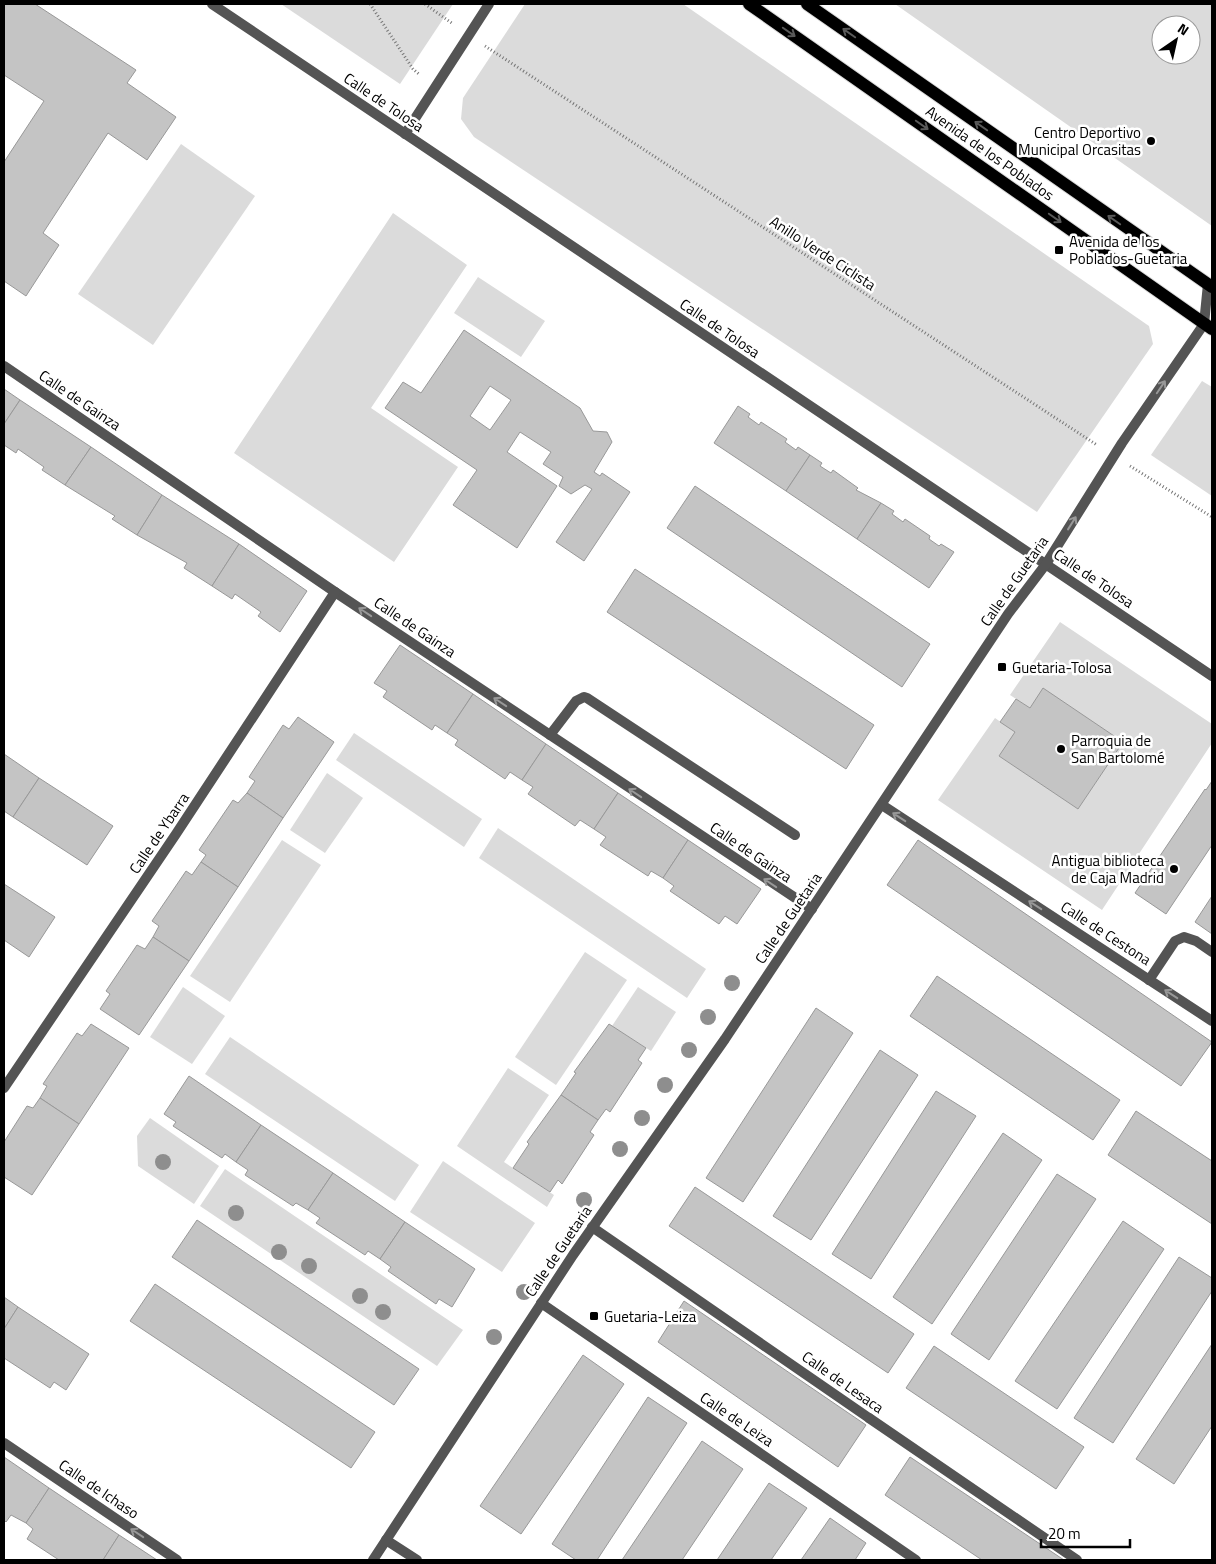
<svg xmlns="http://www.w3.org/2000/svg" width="1216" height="1564" viewBox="0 0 1216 1564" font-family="'Titillium Web',sans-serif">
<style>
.green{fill:#dbdbdb;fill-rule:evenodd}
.building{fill:#c4c4c4;stroke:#989898;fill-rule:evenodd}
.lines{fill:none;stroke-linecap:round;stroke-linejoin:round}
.primary-casing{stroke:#dbdbdb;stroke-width:14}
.path{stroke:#767676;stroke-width:3;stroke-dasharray:1 2.5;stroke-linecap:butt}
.service{stroke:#545454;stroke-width:10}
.pedestrian{stroke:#545454;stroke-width:10}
.minor{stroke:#545454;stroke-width:10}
.primary{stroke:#000;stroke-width:12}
.tree{fill:#8e8e8e}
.oneway{stroke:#595959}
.oneway2{stroke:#989898}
.poi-dot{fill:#000;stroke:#fff;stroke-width:2}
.labels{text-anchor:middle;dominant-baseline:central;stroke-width:5;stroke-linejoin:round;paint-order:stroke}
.street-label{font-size:15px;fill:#000;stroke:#fff}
.poi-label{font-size:15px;fill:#000;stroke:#fff;text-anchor:start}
</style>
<rect width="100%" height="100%" fill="#fff"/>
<g class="green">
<path d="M 281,4 L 453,4 L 400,84 Z"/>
<path d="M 525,4 L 683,4 L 1149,326 L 1153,344 L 1037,512 L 474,137 L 461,119 L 463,98 Z"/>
<path d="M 895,4 L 1212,4 L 1212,226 ZM 1161,25 L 1191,25 L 1191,55 L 1161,55 Z"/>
<path d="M 181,144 L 255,196 L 153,345 L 78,294 Z"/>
<path d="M 393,213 L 467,265 L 371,408 L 458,467 L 394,562 L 234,453 Z"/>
<path d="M 478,277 L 545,321 L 521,357 L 454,313 Z"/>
<path d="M 1202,381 L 1212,387 L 1212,496 L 1151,455 Z"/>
<path d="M 1060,622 L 1212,724 L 1212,743 L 1102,910 L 938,800 L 995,718 L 1015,732 L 999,756 L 1078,809 L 1123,742 L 1044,689 L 1030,708 L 1010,695 Z"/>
<path d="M 354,733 L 482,819 L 464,847 L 336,760 Z"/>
<path d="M 327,773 L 363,798 L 325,853 L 290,830 Z"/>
<path d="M 498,828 L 706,969 L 687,998 L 479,858 Z"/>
<path d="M 282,840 L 321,865 L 230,1002 L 190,976 Z"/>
<path d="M 585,952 L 627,980 L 556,1085 L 515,1057 Z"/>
<path d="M 183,987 L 225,1016 L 192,1064 L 150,1037 Z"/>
<path d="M 638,987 L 676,1012 L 651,1051 L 612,1026 Z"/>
<path d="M 230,1037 L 419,1165 L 395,1201 L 205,1074 Z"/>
<path d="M 508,1068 L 549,1095 L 504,1162 L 554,1195 L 547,1207 L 457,1146 Z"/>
<path d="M 150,1118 L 219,1166 L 194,1204 L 138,1166 L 137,1136 Z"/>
<path d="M 443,1161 L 535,1223 L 502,1272 L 410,1212 Z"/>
<path d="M 225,1169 L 463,1330 L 437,1366 L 200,1206 Z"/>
</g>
<g class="building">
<path d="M 4,4 L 35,4 L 136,70 L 127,83 L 176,117 L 147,160 L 108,133 L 43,233 L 59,245 L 26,296 L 4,281 L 4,162 L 44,101 L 4,75 Z"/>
<path d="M 464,330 L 580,408 L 593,431 L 607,432 L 612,442 L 594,472 L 600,476 L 602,473 L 630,492 L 584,561 L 556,542 L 592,489 L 585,485 L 571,494 L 559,486 L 563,477 L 543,464 L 551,452 L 520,432 L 507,452 L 557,486 L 517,548 L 453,505 L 477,470 L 385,408 L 403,382 L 421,393 ZM 490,386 L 511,400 L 490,430 L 470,416 Z"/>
<path d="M 4,389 L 20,400 L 4,424 Z"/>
<path d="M 20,400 L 91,447 L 65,485 L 42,470 L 44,467 L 18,449 L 16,453 L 4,445 L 4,424 Z"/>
<path d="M 738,406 L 750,414 L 748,417 L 759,425 L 761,422 L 787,439 L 785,442 L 796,450 L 798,447 L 810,455 L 786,491 L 714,443 Z"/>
<path d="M 91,447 L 162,495 L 137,535 L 112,519 L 115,516 L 65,485 Z"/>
<path d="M 810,455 L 822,463 L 820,466 L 831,473 L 833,470 L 858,488 L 856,490 L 881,503 L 857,539 L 786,491 Z"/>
<path d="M 695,486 L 930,644 L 902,687 L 667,528 Z"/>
<path d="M 162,495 L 239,544 L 212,586 L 184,568 L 187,563 L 137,535 Z"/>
<path d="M 881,503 L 894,511 L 892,514 L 903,522 L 905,519 L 930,536 L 929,539 L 939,546 L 941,544 L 954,552 L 929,588 L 857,539 Z"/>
<path d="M 239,544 L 307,591 L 280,632 L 258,616 L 261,612 L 235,594 L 232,599 L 212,586 Z"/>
<path d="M 635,569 L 874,725 L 846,769 L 607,612 Z"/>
<path d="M 400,645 L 473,694 L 447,733 L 435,725 L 432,730 L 383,697 L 387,691 L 374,683 Z"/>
<path d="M 1043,688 L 1123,742 L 1078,809 L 999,756 L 1015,732 L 1000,722 L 1016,699 L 1030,708 Z"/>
<path d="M 473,694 L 546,744 L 522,780 L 510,772 L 505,779 L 455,745 L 458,740 L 447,733 Z"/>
<path d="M 298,717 L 334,742 L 283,818 L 247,793 L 255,781 L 249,777 L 283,725 L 289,729 Z"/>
<path d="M 546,744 L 618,793 L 594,829 L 580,820 L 575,826 L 528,794 L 533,787 L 522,780 Z"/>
<path d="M 4,754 L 39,778 L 13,817 L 4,811 Z"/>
<path d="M 39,778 L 113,826 L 87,865 L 13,817 Z"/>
<path d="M 1212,781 L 1212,845 L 1166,914 L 1135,893 L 1205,789 L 1206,790 Z"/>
<path d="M 247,793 L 283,818 L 238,887 L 201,862 L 206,855 L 199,850 L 233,800 L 238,803 Z"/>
<path d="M 618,793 L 688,840 L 663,878 L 651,871 L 648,876 L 600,845 L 606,837 L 594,829 Z"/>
<path d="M 688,840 L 761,889 L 737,924 L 725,916 L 719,924 L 670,891 L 674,886 L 663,878 Z"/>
<path d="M 918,840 L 1212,1042 L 1181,1086 L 887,885 Z"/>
<path d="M 201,862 L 238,887 L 189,961 L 153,937 L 159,926 L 152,921 L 186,871 L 192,875 Z"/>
<path d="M 4,884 L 55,917 L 29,957 L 4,940 Z"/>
<path d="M 1212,896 L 1212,934 L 1195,922 Z"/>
<path d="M 153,937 L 189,961 L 139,1035 L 100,1009 L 110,994 L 106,991 L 137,945 L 145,949 Z"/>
<path d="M 937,976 L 1120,1100 L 1093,1140 L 910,1016 Z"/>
<path d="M 816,1008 L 853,1033 L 743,1202 L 706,1178 Z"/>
<path d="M 91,1024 L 129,1048 L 79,1124 L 40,1098 L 47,1086 L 43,1084 L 77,1033 L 82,1036 Z"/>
<path d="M 609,1024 L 646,1048 L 638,1060 L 642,1063 L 610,1112 L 606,1109 L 598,1120 L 561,1095 L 576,1073 L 574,1072 Z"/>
<path d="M 880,1050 L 918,1075 L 811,1240 L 773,1216 Z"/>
<path d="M 189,1076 L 261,1125 L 236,1162 L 225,1154 L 222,1158 L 173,1126 L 176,1122 L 164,1114 Z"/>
<path d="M 936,1091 L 976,1116 L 871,1279 L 832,1254 Z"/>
<path d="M 561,1095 L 598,1120 L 590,1132 L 594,1135 L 562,1184 L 558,1180 L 550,1192 L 513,1168 L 529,1144 L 527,1142 Z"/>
<path d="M 40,1098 L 79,1124 L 32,1195 L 4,1177 L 4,1142 L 27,1106 L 33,1108 Z"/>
<path d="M 1136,1111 L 1212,1161 L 1212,1224 L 1108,1155 Z"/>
<path d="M 261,1125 L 333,1173 L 308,1210 L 296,1203 L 293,1206 L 245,1175 L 248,1170 L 236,1162 Z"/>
<path d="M 1003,1133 L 1042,1160 L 932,1324 L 893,1297 Z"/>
<path d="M 333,1173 L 405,1222 L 380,1259 L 368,1251 L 365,1255 L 316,1223 L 320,1218 L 308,1210 Z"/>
<path d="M 1057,1174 L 1096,1199 L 989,1360 L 951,1334 Z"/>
<path d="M 695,1187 L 914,1334 L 888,1373 L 669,1226 Z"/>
<path d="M 197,1220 L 419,1369 L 394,1405 L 172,1257 Z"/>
<path d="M 1123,1221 L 1164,1249 L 1057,1409 L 1015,1381 Z"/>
<path d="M 405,1222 L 475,1269 L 452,1307 L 439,1299 L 436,1304 L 388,1271 L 391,1267 L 380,1259 Z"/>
<path d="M 1179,1257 L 1212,1278 L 1212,1291 L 1113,1443 L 1074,1418 Z"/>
<path d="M 155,1284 L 375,1432 L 351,1468 L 130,1321 Z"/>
<path d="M 4,1297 L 18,1307 L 4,1329 Z"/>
<path d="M 684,1301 L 866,1425 L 838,1467 L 658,1342 Z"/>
<path d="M 18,1307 L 89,1354 L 66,1390 L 54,1382 L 50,1388 L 4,1358 L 4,1329 Z"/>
<path d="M 1212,1344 L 1212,1426 L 1174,1484 L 1136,1459 Z"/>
<path d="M 934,1346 L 1084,1447 L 1056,1489 L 906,1388 Z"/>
<path d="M 583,1355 L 624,1384 L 521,1534 L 480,1506 Z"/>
<path d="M 648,1397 L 687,1423 L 597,1560 L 576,1560 L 552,1544 Z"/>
<path d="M 702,1441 L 743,1469 L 682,1560 L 622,1560 Z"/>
<path d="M 4,1457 L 49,1488 L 26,1523 L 11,1515 L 6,1522 L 4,1520 Z"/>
<path d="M 910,1457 L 1064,1560 L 982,1560 L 885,1495 Z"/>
<path d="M 769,1483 L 807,1508 L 771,1560 L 717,1560 Z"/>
<path d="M 49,1488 L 119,1535 L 103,1560 L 59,1560 L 27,1539 L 33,1529 L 26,1523 Z"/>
<path d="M 830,1518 L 866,1543 L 855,1560 L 801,1560 Z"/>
<path d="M 119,1535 L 157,1560 L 103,1560 Z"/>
</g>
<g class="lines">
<defs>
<g id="primary">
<path d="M 749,4 L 1212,329"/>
<path d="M 807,4 L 1212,287"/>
</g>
</defs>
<use href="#primary" class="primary-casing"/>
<g class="path">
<path d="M 370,4 L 413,69 L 420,75"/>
<path d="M 425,4 L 453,24"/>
<path d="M 485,46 L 1097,445"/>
<path d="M 1130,466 L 1212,517"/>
</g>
<g class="service">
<path d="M 550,735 L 576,701 L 584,697 L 587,698 L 795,835"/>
<path d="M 1149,980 L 1175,941 L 1184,937 L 1196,941 L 1212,952"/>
</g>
<g class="pedestrian">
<path d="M 541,1303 L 916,1560"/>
<path d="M 869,1418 L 1077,1560"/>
</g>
<g class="minor">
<path d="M 212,4 L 1212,676"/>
<path d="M 405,134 L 489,4"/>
<path d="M 4,366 L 335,592 L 812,909"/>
<path d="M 882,805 L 1212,1021"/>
<path d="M 4,1088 L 176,834 L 335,592"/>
<path d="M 592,1227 L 869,1418"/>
<path d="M 4,1443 L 177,1560"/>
<path d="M 386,1540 L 417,1560"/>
<path d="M 373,1560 L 573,1255 L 725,1039 L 1008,614 L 1046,564 L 1122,443 L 1204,324 L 1208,284"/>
</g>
<use href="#primary" class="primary"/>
</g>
<g class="tree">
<circle cx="732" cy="983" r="8"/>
<circle cx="708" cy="1017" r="8"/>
<circle cx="689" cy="1050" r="8"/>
<circle cx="665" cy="1085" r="8"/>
<circle cx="642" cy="1118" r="8"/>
<circle cx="620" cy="1149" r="8"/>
<circle cx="163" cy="1162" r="8"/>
<circle cx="584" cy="1200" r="8"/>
<circle cx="236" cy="1213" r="8"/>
<circle cx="279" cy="1252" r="8"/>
<circle cx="309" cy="1266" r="8"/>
<circle cx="524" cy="1292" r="8"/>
<circle cx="360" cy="1296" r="8"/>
<circle cx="383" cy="1312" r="8"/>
<circle cx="494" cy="1337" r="8"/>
</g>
<defs><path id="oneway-shaft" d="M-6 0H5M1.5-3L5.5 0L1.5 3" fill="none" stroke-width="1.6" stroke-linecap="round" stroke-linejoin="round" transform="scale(1.25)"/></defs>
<g class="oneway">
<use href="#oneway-shaft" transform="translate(789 32) rotate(35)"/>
<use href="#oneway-shaft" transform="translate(849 33) rotate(-145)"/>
<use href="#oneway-shaft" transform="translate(922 125) rotate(35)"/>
<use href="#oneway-shaft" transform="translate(981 126) rotate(-145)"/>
<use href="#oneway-shaft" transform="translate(1055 218) rotate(35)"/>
<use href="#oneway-shaft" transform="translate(1114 220) rotate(-145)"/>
</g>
<g class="oneway2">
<use href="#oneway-shaft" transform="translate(1161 387) rotate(-56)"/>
<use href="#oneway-shaft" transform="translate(1072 523) rotate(-58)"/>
<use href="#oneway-shaft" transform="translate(365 612) rotate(-146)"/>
<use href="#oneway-shaft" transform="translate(500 702) rotate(-146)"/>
<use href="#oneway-shaft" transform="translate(635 793) rotate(-146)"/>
<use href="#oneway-shaft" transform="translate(899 817) rotate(-147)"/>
<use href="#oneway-shaft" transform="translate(770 883) rotate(-146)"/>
<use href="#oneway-shaft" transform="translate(1035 905) rotate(-147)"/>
<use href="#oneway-shaft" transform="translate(1171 994) rotate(-147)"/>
<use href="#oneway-shaft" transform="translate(137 1533) rotate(-146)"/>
</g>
<g class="poi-dot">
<circle cx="1151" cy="141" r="5"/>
<rect x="1054" y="245" width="10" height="10" rx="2.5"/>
<rect x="997" y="662" width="10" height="10" rx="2.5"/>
<circle cx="1061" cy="749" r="5"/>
<circle cx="1174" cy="869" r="5"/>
<rect x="589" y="1311" width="10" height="10" rx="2.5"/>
</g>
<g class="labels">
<g class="street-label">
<text transform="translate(384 102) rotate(34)">Calle de Tolosa</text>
<text transform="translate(990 153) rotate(35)">Avenida de los Poblados</text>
<text transform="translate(823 253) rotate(33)">Anillo Verde Ciclista</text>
<text transform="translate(720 328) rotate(34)">Calle de Tolosa</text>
<text transform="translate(80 400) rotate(34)">Calle de Gainza</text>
<text transform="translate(1094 578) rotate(34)">Calle de Tolosa</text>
<text transform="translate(1014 581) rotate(-55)">Calle de Guetaria</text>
<text transform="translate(415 627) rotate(34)">Calle de Gainza</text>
<text transform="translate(159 833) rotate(-56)">Calle de Ybarra</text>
<text transform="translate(751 852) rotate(34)">Calle de Gainza</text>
<text transform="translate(788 918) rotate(-56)">Calle de Guetaria</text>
<text transform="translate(1106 933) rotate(33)">Calle de Cestona</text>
<text transform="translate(558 1251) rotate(-56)">Calle de Guetaria</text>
<text transform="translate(843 1382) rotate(35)">Calle de Lesaca</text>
<text transform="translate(737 1419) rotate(34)">Calle de Leiza</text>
<text transform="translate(99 1489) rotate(34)">Calle de Ichaso</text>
</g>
<g class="poi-label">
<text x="1141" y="132" text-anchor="end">Centro Deportivo<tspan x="1141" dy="17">Municipal Orcasitas</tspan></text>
<text x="1069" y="241">Avenida de los<tspan x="1069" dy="17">Poblados-Guetaria</tspan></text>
<text x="1012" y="667">Guetaria-Tolosa</text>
<text x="1071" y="740">Parroquia de<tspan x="1071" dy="17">San Bartolomé</tspan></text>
<text x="1164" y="860" text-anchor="end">Antigua biblioteca<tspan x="1164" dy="17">de Caja Madrid</tspan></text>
<text x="604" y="1316">Guetaria-Leiza</text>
</g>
</g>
<rect width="1216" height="1564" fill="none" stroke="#000000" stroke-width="10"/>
<g transform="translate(1176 40) rotate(34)"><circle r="24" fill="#ffffff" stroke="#999999"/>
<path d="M0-4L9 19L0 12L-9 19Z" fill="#000000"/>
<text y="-8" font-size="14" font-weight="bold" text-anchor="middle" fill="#000000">N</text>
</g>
<path d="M1041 1539v8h89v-8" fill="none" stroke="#000000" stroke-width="2.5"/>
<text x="1048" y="1539" font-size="15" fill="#000000" stroke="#ffffff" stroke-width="4" paint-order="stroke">20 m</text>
</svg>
